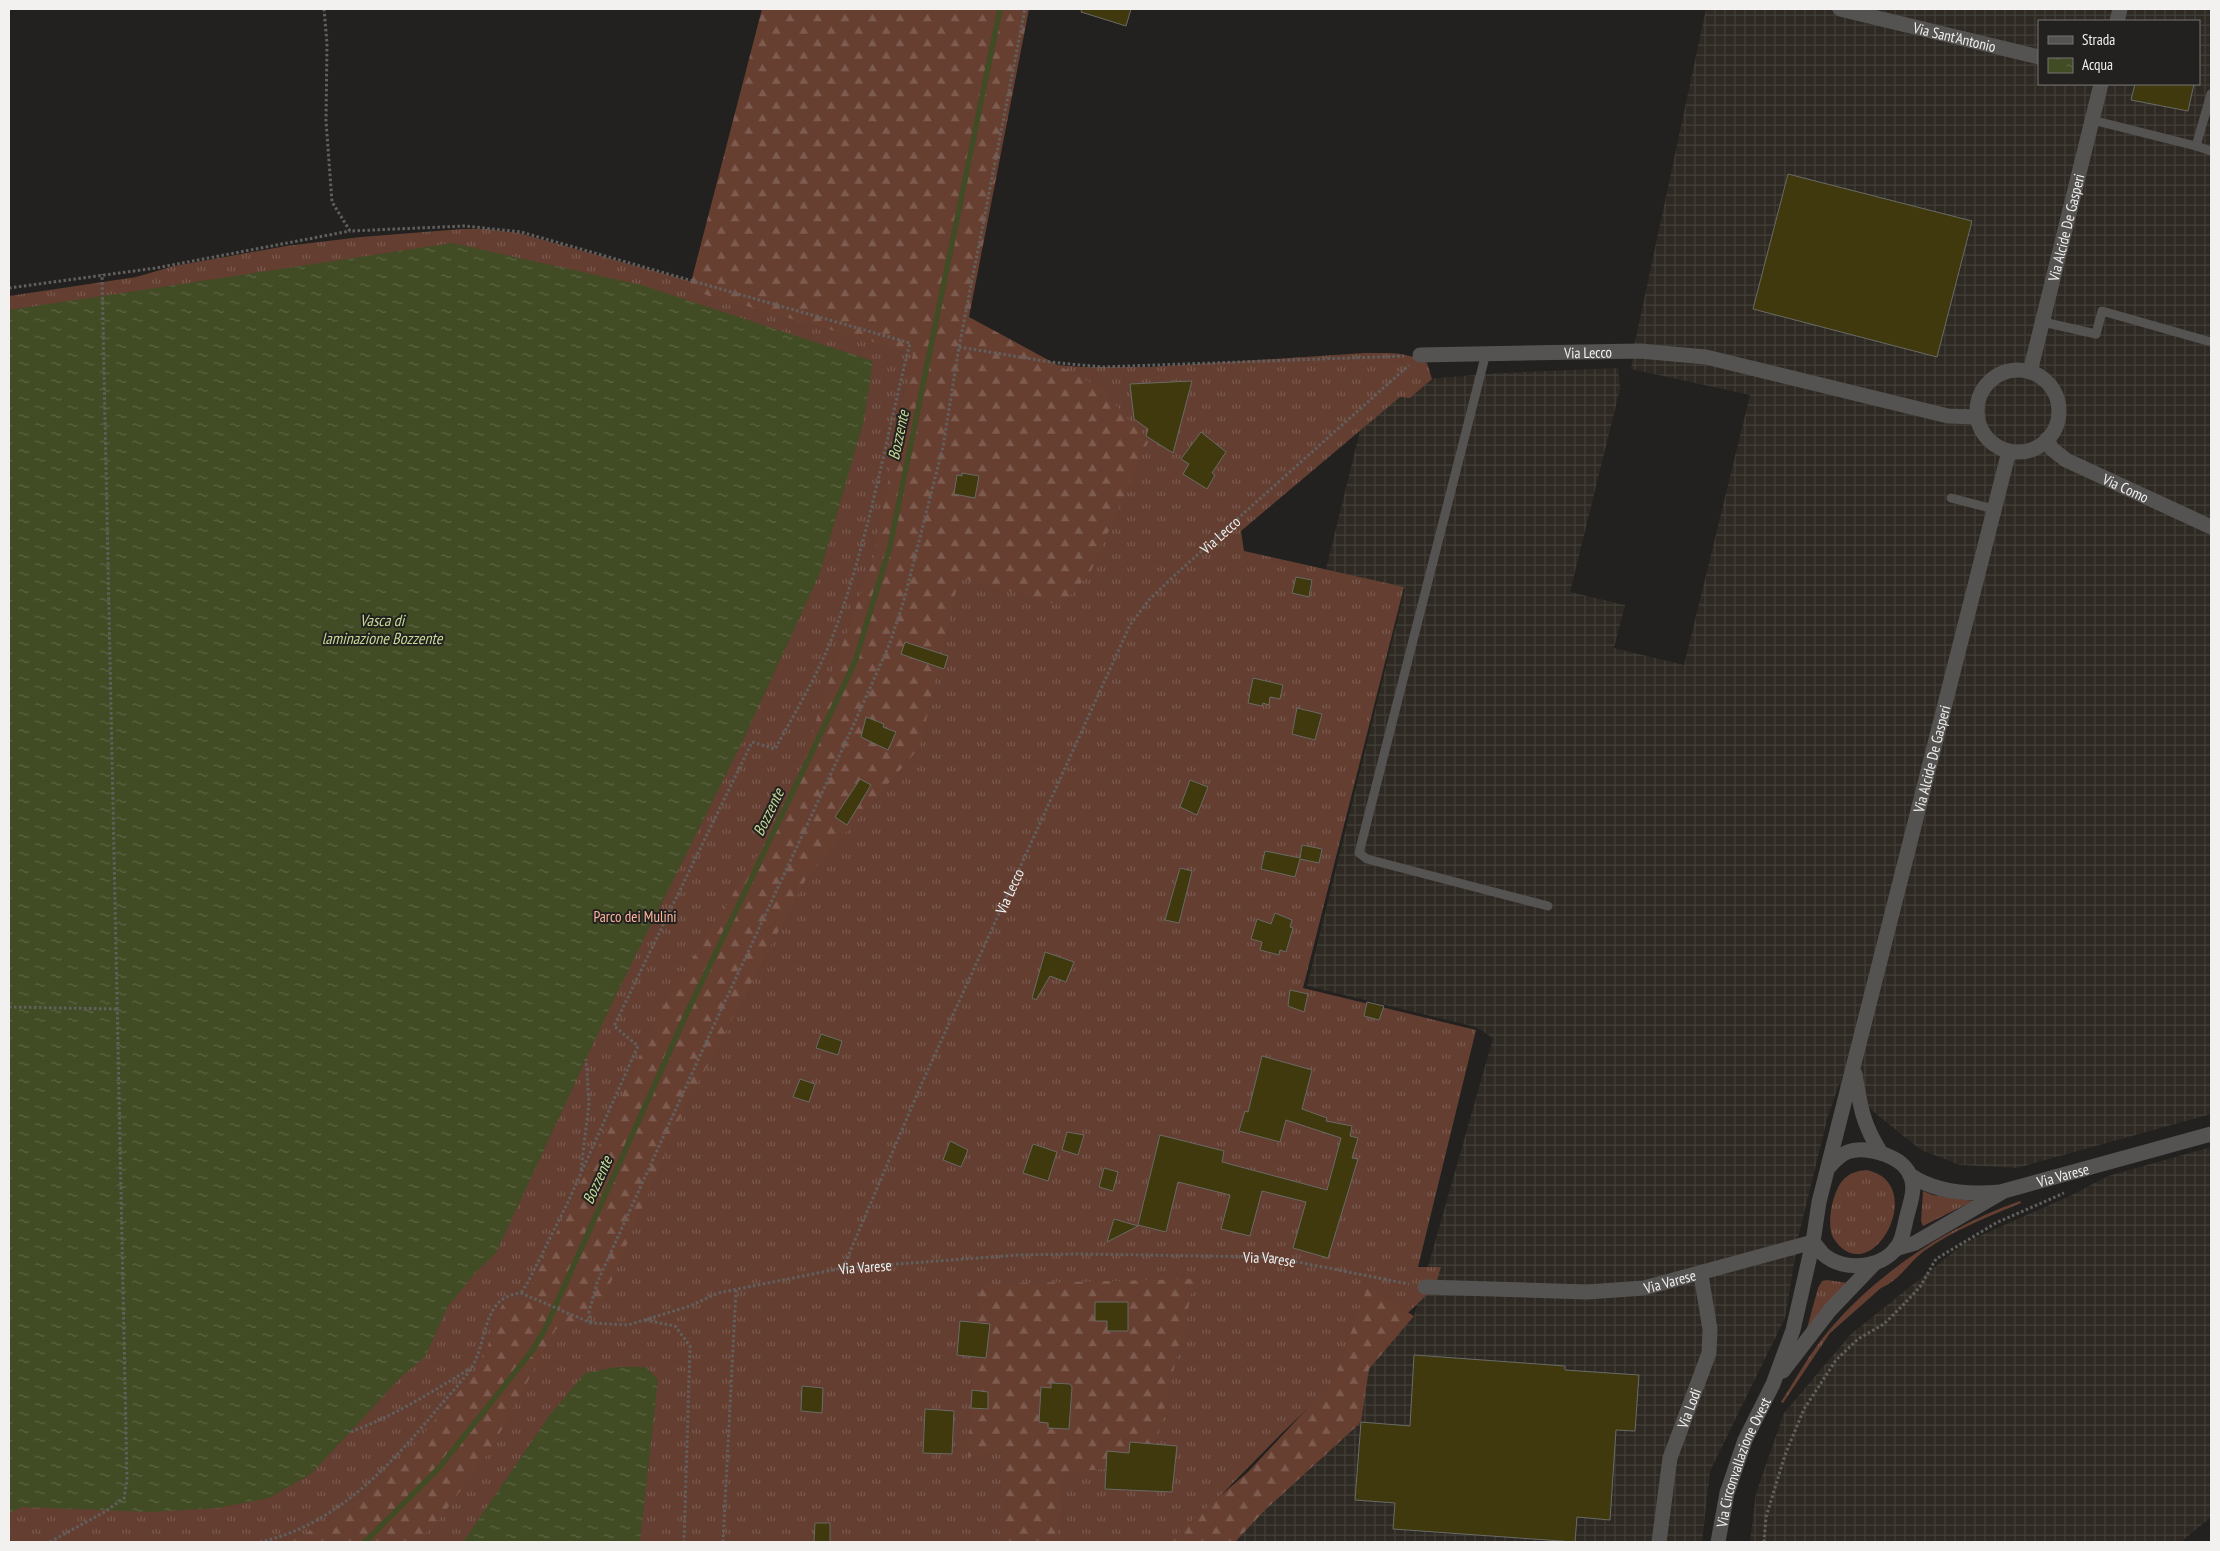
<svg xmlns="http://www.w3.org/2000/svg" width="2220" height="1551" viewBox="0 0 2220 1551" font-family="'PT Sans Narrow',sans-serif">
<style>
.industrial{fill:url(#industrial-grid);fill-rule:evenodd}
.grass{fill:url(#grass-tufts)}
.forest{fill:url(#forest-firs)}
.water{fill:url(#water-ripples)}
.lines{fill:none;stroke-linecap:round;stroke-linejoin:round}
.stream{stroke:#414b24;stroke-width:5.5}
.building{fill:#3f390d;stroke:#6a6a67}
.path{stroke:#61605e;stroke-width:3;stroke-dasharray:2.5 2.5;stroke-linecap:butt}
.service{stroke:#555351;stroke-width:9}
.minor{stroke:#555351;stroke-width:15}
.tertiary{stroke:#555351;stroke-width:15}
.secondary{stroke:#555351;stroke-width:15}
.labels{text-anchor:middle;dominant-baseline:central;stroke-width:4;stroke-linejoin:round;paint-order:stroke}
.street-label{font-size:15px;fill:#f2f1f0;stroke:#22211f}
.park-label{font-size:15px;fill:#fdb59b;stroke:#22211f}
.water-label{font-size:16px;font-style:italic;fill:#c7db97;stroke:#22211f}
</style>
<defs>
<pattern id="industrial-grid" width="8" height="8" patternUnits="userSpaceOnUse" patternTransform="scale(1.25)"><rect width="8" height="8" fill="#2e2a23"/><path d="M0 4h8M4 0v8" fill="none" stroke="#423f38"/></pattern>
<pattern id="grass-tufts" width="24" height="20" patternUnits="userSpaceOnUse" patternTransform="scale(1.25)"><rect width="24" height="20" fill="#633e31"/><path d="M3 7l-1-3M5 7V3M7 7l1-3M15 17l-1-3M17 17v-4M19 17l1-3" fill="none" stroke="#7a5a4f"/></pattern>
<pattern id="forest-firs" width="22" height="20" patternUnits="userSpaceOnUse" patternTransform="scale(1.25)"><rect width="22" height="20" fill="#673f31"/><path d="M5 1l3.5 6h-7zM16 11l3.5 6h-7z" fill="#7d5b4f"/></pattern>
<pattern id="water-ripples" width="26" height="14" patternUnits="userSpaceOnUse" patternTransform="scale(1.25)"><rect width="26" height="14" fill="#414b24"/><path d="M2 4q2-2 4 0t4 0M15 11q2-2 4 0t4 0" fill="none" stroke="#5d6544"/></pattern>
</defs>
<rect width="100%" height="100%" fill="#22211f"/>
<g class="industrial">
<path d="M 1706,9 L 2211,9 L 2211,1114 L 2017,1168 L 1960,1165 L 1921,1150 L 1839,1084 L 1828,1116 L 1799,1234 L 1785,1318 L 1710,1471 L 1702,1542 L 1218,1542 L 1414,1316 L 1493,1038 L 1476,1027 L 1307,986 L 1405,589 L 1326,569 L 1360,431 L 1416,380 L 1500,373 L 1618,368 L 1620,389 L 1570,592 L 1625,605 L 1614,648 L 1684,665 L 1750,395 L 1631,369 L 1635,342 ZM 2039,21 L 2199,21 L 2199,84 L 2039,84 Z"/>
<path d="M 2211,1147 L 2211,1517 L 2181,1542 L 1750,1542 L 1756,1493 L 1784,1413 L 1851,1334 L 1966,1242 L 2072,1195 L 2108,1176 Z"/>
</g>
<g class="grass">
<path d="M 462,229 L 487,229 L 519,233 L 910,343 L 1024,362 L 1082,367 L 1150,367 L 1365,353 C 1390,353 1405,351 1427,363 L 1432,379 L 1410,398 L 1400,397 L 1241,531 L 1244,551 L 1404,587 L 1303,988 L 1476,1030 L 1418,1267 L 1441,1267 L 1435,1287 L 1281,1434 L 1175,1542 L 9,1542 L 9,296 L 136,277 L 174,266 L 286,246 L 361,237 Z"/>
<path d="M 1866,1170 C 1931,1182 1871,1294 1834,1239 C 1825,1226 1833,1188 1845,1178 C 1852,1172 1858,1171 1866,1170 Z"/>
<path d="M 1923,1191 L 1933,1195 L 1973,1201 L 1923,1226 L 1921,1221 Z"/>
<path d="M 2020,1201 L 2021,1203 C 1987,1217 1954,1230 1924,1251 C 1908,1263 1900,1280 1881,1288 L 1830,1333 L 1783,1403 L 1781,1402 C 1797,1377 1811,1351 1830,1329 C 1881,1270 1947,1227 2020,1201 Z"/>
<path d="M 1827,1280 L 1848,1283 L 1806,1332 L 1818,1288 L 1822,1281 Z"/>
</g>
<g class="forest">
<path d="M 762,9 L 1029,9 L 969,317 L 1102,389 L 1148,442 L 1091,571 L 1062,606 L 959,577 L 920,747 L 807,877 L 678,1122 L 598,1313 L 556,1329 L 490,1451 L 432,1529 L 410,1542 L 284,1542 C 354,1519 403,1460 448,1404 C 459,1391 474,1377 481,1363 C 490,1344 494,1324 502,1305 L 515,1299 L 525,1298 L 605,1133 L 662,1008 L 796,793 L 821,703 L 873,560 L 913,353 L 689,290 Z"/>
<path d="M 1195,1279 L 1151,1466 L 1063,1472 L 1057,1542 L 999,1542 L 1002,1450 L 968,1457 L 980,1284 Z"/>
<path d="M 1367,1288 L 1414,1316 L 1369,1369 L 1361,1422 L 1265,1510 L 1235,1542 L 1167,1542 L 1248,1472 L 1334,1380 Z"/>
</g>
<g class="water">
<path d="M 452,243 L 641,285 L 873,361 L 864,420 L 820,573 L 744,738 L 613,1001 L 496,1253 L 476,1272 L 448,1306 L 425,1357 L 402,1376 L 311,1474 L 269,1498 L 218,1508 L 150,1512 L 22,1507 L 9,1513 L 9,310 Z"/>
<path d="M 617,1367 L 646,1367 L 658,1380 L 640,1542 L 463,1542 L 549,1416 L 585,1373 Z"/>
</g>
<g class="lines">
<path class="stream" d="M 365,1542 L 438,1469 L 532,1351 L 545,1329 L 685,1017 L 855,662 L 890,546 L 1000,9"/>
</g>
<g class="building">
<path d="M 1082,9 L 1131,9 L 1126,26 L 1081,12 Z"/>
<path d="M 2135,84 L 2194,84 L 2188,111 L 2131,100 Z"/>
<path d="M 1788,174 L 1972,221 L 1937,357 L 1753,309 Z"/>
<path d="M 1192,381 L 1173,453 L 1146,436 L 1148,429 L 1134,419 L 1130,384 Z"/>
<path d="M 1201,432 L 1226,452 L 1212,473 L 1215,475 L 1207,489 L 1183,474 L 1189,464 L 1181,459 Z"/>
<path d="M 962,473 L 979,476 L 975,498 L 954,494 L 957,475 L 962,476 Z"/>
<path d="M 1296,577 L 1312,580 L 1309,597 L 1292,593 Z"/>
<path d="M 905,642 L 948,656 L 944,669 L 901,654 Z"/>
<path d="M 1253,678 L 1283,685 L 1280,699 L 1270,697 L 1269,705 L 1263,703 L 1262,706 L 1248,703 Z"/>
<path d="M 1297,708 L 1322,714 L 1315,740 L 1292,734 Z"/>
<path d="M 866,717 L 884,724 L 883,727 L 896,732 L 888,750 L 861,737 Z"/>
<path d="M 860,779 L 871,785 L 847,825 L 835,817 Z"/>
<path d="M 1190,780 L 1208,787 L 1197,815 L 1180,807 Z"/>
<path d="M 1302,845 L 1322,849 L 1319,863 L 1300,859 L 1295,877 L 1261,869 L 1265,851 L 1300,858 Z"/>
<path d="M 1180,868 L 1192,871 L 1179,923 L 1165,920 Z"/>
<path d="M 1275,913 L 1292,920 L 1290,927 L 1293,928 L 1286,952 L 1280,950 L 1279,955 L 1260,950 L 1262,942 L 1251,939 L 1257,919 L 1271,924 Z"/>
<path d="M 1045,952 L 1074,962 L 1066,982 L 1050,976 L 1036,1000 L 1032,998 Z"/>
<path d="M 1290,990 L 1308,994 L 1304,1012 L 1288,1006 Z"/>
<path d="M 1367,1002 L 1384,1006 L 1379,1020 L 1364,1016 Z"/>
<path d="M 821,1034 L 842,1041 L 838,1055 L 816,1048 Z"/>
<path d="M 1262,1056 L 1312,1070 L 1302,1109 L 1327,1118 L 1326,1121 L 1352,1126 L 1350,1136 L 1358,1138 L 1352,1158 L 1358,1159 L 1328,1258 L 1293,1248 L 1306,1202 L 1262,1191 L 1250,1236 L 1221,1229 L 1230,1195 L 1178,1182 L 1166,1232 L 1138,1225 L 1160,1135 L 1224,1151 L 1222,1162 L 1327,1190 L 1341,1138 L 1286,1120 L 1280,1142 L 1239,1131 L 1245,1111 L 1248,1112 Z"/>
<path d="M 800,1079 L 815,1084 L 809,1102 L 793,1097 Z"/>
<path d="M 1067,1132 L 1084,1135 L 1078,1155 L 1062,1150 Z"/>
<path d="M 950,1141 L 968,1150 L 961,1167 L 943,1160 Z"/>
<path d="M 1033,1144 L 1057,1152 L 1048,1181 L 1023,1173 Z"/>
<path d="M 1104,1168 L 1118,1172 L 1113,1191 L 1099,1187 Z"/>
<path d="M 1114,1219 L 1138,1226 L 1107,1242 Z"/>
<path d="M 1095,1302 L 1128,1302 L 1128,1331 L 1107,1331 L 1107,1321 L 1095,1321 Z"/>
<path d="M 960,1321 L 990,1324 L 986,1358 L 957,1355 Z"/>
<path d="M 1414,1355 L 1565,1366 L 1565,1370 L 1639,1375 L 1635,1431 L 1616,1430 L 1610,1520 L 1577,1517 L 1575,1542 L 1393,1529 L 1395,1503 L 1355,1500 L 1361,1422 L 1410,1426 Z"/>
<path d="M 1051,1383 L 1070,1384 L 1072,1387 L 1069,1429 L 1048,1428 L 1048,1423 L 1039,1422 L 1041,1387 L 1051,1388 Z"/>
<path d="M 802,1386 L 823,1388 L 822,1413 L 801,1411 Z"/>
<path d="M 972,1390 L 988,1392 L 988,1409 L 971,1408 Z"/>
<path d="M 925,1409 L 954,1411 L 952,1454 L 923,1453 Z"/>
<path d="M 1130,1442 L 1177,1446 L 1172,1492 L 1105,1489 L 1107,1451 L 1129,1453 Z"/>
<path d="M 815,1523 L 830,1523 L 830,1542 L 814,1542 Z"/>
</g>
<g class="lines">
<g class="path">
<path d="M 324,9 L 327,43 L 326,121 L 332,202 L 350,231 L 465,226 L 521,232 L 910,343 C 886,438 869,538 835,630 C 820,671 796,711 775,749 L 752,742 L 614,1026 L 638,1046 L 568,1202 L 528,1282 L 521,1293"/>
<path d="M 9,288 L 156,268 L 350,231"/>
<path d="M 959,347 L 1050,362 L 1102,367 L 1404,356"/>
<path d="M 9,1007 L 117,1009"/>
<path d="M 581,1170 L 589,1103 L 586,1059"/>
<path id="s1" d="M 843,1268 L 922,1083 L 1130,625 L 1149,600 L 1176,574 L 1409,365"/>
<path d="M 645,1320 L 675,1326 L 690,1346 L 684,1542"/>
<path d="M 591,1323 L 589,1312 L 597,1283 L 708,1038 L 854,724 L 890,643 L 904,600 L 943,447 L 959,347 L 1025,9"/>
<path d="M 351,1432 C 393,1416 431,1393 469,1369"/>
<path d="M 50,1542 L 106,1511 L 124,1498 L 127,1481 L 102,274"/>
<path id="s2" d="M 260,1542 C 335,1526 391,1465 438,1408 C 449,1395 463,1381 472,1367 C 483,1349 483,1324 495,1307 C 501,1298 511,1294 521,1293 L 591,1323 L 628,1325 L 690,1306 L 718,1293 L 843,1268 L 1018,1255 L 1079,1254 L 1272,1257 L 1409,1284"/>
<path d="M 723,1542 L 736,1290"/>
<path d="M 1764,1542 L 1766,1517 L 1785,1455 L 1804,1409 L 1836,1360 L 1858,1339 L 1884,1324 L 1903,1305 L 1920,1287 L 1936,1259 L 1996,1223 L 2064,1193"/>
</g>
<g class="service">
<path d="M 2092,120 L 2196,146 L 2211,94"/>
<path d="M 2196,146 L 2211,151"/>
<path d="M 2043,322 L 2096,334 L 2102,311 L 2211,342"/>
<path d="M 1486,353 L 1359,853 L 1367,859 L 1548,906"/>
<path d="M 1951,498 L 1994,509"/>
</g>
<g class="minor">
<path id="s3" d="M 1840,9 L 2039,57"/>
<path id="s4" d="M 1420,355 L 1640,351 L 1706,357 L 1948,416 L 1978,417"/>
<path id="s5" d="M 2047,439 L 2052,449 L 2066,460 L 2211,527"/>
<path id="s6" d="M 1425,1287 L 1587,1292 L 1644,1288 L 1813,1242"/>
<path id="s7" d="M 1659,1542 L 1670,1458 L 1709,1353 L 1710,1329 L 1701,1275"/>
</g>
<g class="tertiary">
<path d="M 1910,1175 C 1937,1193 1969,1195 2000,1192"/>
<path id="s8" d="M 1895,1249 L 1915,1243 L 2004,1191 L 2211,1134"/>
</g>
<g class="secondary">
<path d="M 2117,21 L 2120,9"/>
<circle cx="2018" cy="411" r="41"/>
<path id="s9" d="M 2030,372 L 2101,84"/>
<path d="M 1855,1074 C 1860,1106 1863,1125 1881,1153"/>
<path d="M 1813,1242 C 1817,1246 1820,1251 1823,1254 C 1844,1273 1887,1269 1900,1242 C 1904,1233 1905,1222 1908,1212 C 1911,1201 1916,1186 1910,1175 C 1904,1161 1886,1154 1872,1151 C 1852,1147 1842,1152 1829,1167"/>
<path d="M 1783,1371 L 1830,1310 L 1874,1264"/>
<path id="s10" d="M 1718,1542 L 1727,1493 L 1745,1440 L 1773,1384 L 1793,1330 L 1813,1242 L 1819,1202 L 2009,451"/>
</g>
</g>
<g class="labels">
<g class="street-label">
<text stroke="none"><textPath href="#s3" startOffset="118">Via Sant'Antonio</textPath></text>
<text stroke="none"><textPath href="#s9" startOffset="149">Via Alcide De Gasperi</textPath></text>
<text stroke="none"><textPath href="#s4" startOffset="168">Via Lecco</textPath></text>
<text stroke="none"><textPath href="#s5" startOffset="95">Via Como</textPath></text>
<text stroke="none"><textPath href="#s1" startOffset="832">Via Lecco</textPath></text>
<text stroke="none"><textPath href="#s10" startOffset="814">Via Alcide De Gasperi</textPath></text>
<text stroke="none"><textPath href="#s1" startOffset="412">Via Lecco</textPath></text>
<text stroke="none"><textPath href="#s8" startOffset="185">Via Varese</textPath></text>
<text stroke="none"><textPath href="#s2" startOffset="1139">Via Varese</textPath></text>
<text stroke="none"><textPath href="#s2" startOffset="734">Via Varese</textPath></text>
<text stroke="none"><textPath href="#s6" startOffset="246">Via Varese</textPath></text>
<text stroke="none"><textPath href="#s7" startOffset="138">Via Lodi</textPath></text>
<text stroke="none"><textPath href="#s10" startOffset="84">Via Circonvallazione Ovest</textPath></text>
</g>
<g class="park-label">
<text x="635" y="916">Parco dei Mulini</text>
</g>
<g class="water-label">
<text transform="translate(898 435) rotate(-78)">Bozzente</text>
<text x="382" y="620">Vasca di<tspan x="382" dy="18">laminazione Bozzente</tspan></text>
<text transform="translate(768 812) rotate(-64)">Bozzente</text>
<text transform="translate(597 1180) rotate(-66)">Bozzente</text>
</g>
</g>
<rect width="2220" height="1551" fill="none" stroke="#f2f1f0" stroke-width="20"/>
<rect x="2038" y="20" width="162" height="65" fill="#22211f" stroke="#757473"/>
<rect x="2048" y="36" width="25" height="8" fill="#555351" stroke="#757473"/>
<text x="2082" y="45" font-size="15" fill="#f2f1f0">Strada</text>
<rect x="2048" y="58" width="25" height="15" fill="url(#water-ripples)" stroke="#757473"/>
<text x="2082" y="70" font-size="15" fill="#f2f1f0">Acqua</text>
</svg>
